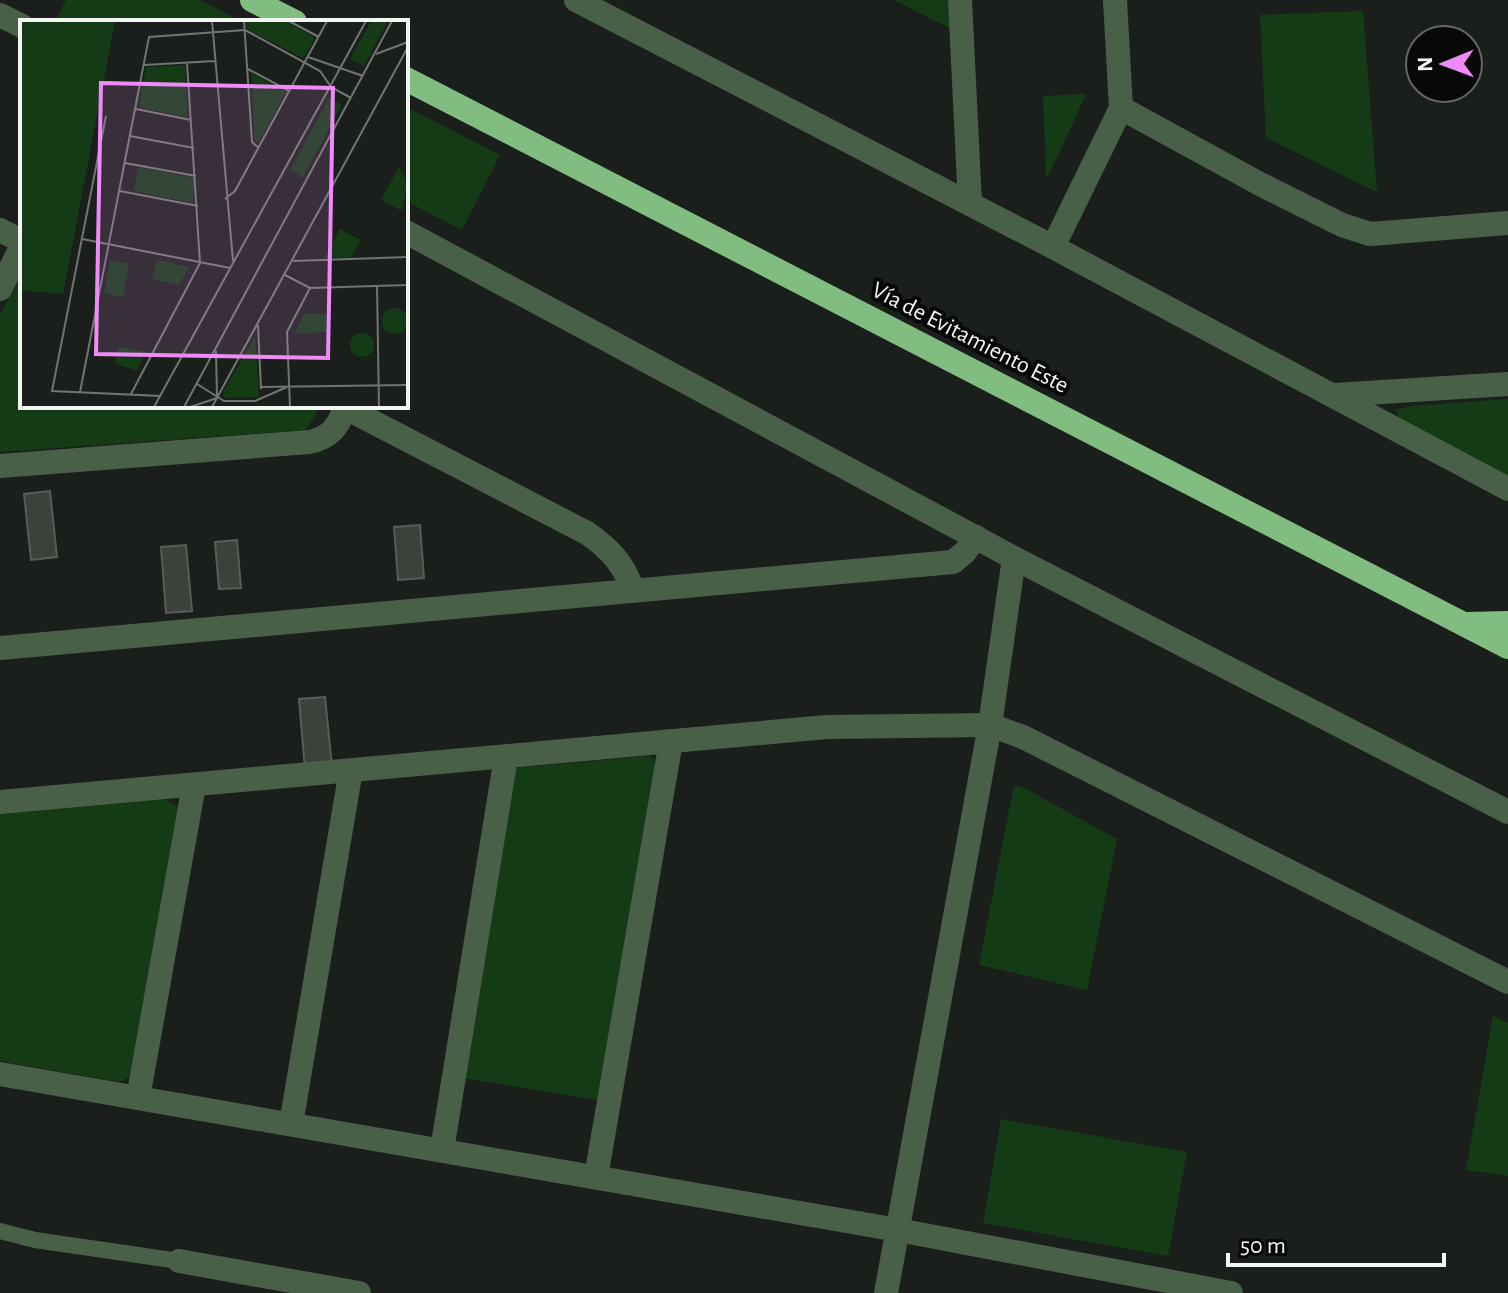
<svg xmlns="http://www.w3.org/2000/svg" width="1508" height="1293" viewBox="0 0 1508 1293" font-family="'Alegreya Sans',sans-serif">
<style>
.green{fill:#153b16}
.building{fill:#3d413c;stroke:#595d58;stroke-width:2}
.lines{fill:none;stroke-linecap:round;stroke-linejoin:round}
.lane{stroke:#496048;stroke-width:16}
.street{stroke:#496048;stroke-width:24}
.highway{stroke:#81bc80;stroke-width:24}
.labels{text-anchor:middle;dominant-baseline:central;stroke-width:8;stroke-linejoin:round;paint-order:stroke}
.street-label{font-size:24px;fill:#f2f5f2;stroke:#070807}
.inset-road{fill:none;stroke:#717571;stroke-width:2}
.view{fill:#ee8bf8;fill-opacity:0.15;stroke:#ee8bf8;stroke-width:4}
.inset-edge{fill:none;stroke:#f2f5f2;stroke-width:4}
</style>
<rect width="100%" height="100%" fill="#1b1f1b"/>
<g class="green">
<path d="M 66,0 L 200,0 L 242,22 L 60,22 L 56,20 Z"/>
<path d="M 894,0 L 952,0 L 953,30 Z"/>
<path d="M 1363,11 L 1377,192 L 1266,138 L 1260,15 Z"/>
<path d="M 1086,94 L 1049,175 L 1046,175 L 1043,96 Z"/>
<path d="M 406,107 L 500,155 L 462,230 L 406,201 Z"/>
<path d="M 22,272 L 22,406 L 313,406 L 319,409 L 306,430 L 0,452 L 0,315 Z"/>
<path d="M 1508,399 L 1508,481 L 1400,424 L 1396,410 L 1410,406 Z"/>
<path d="M 650,756 L 659,767 L 597,1100 L 462,1078 L 516,768 Z"/>
<path d="M 1016,786 L 1024,788 L 1117,839 L 1087,990 L 979,965 L 1013,790 Z"/>
<path d="M 163,798 L 178,807 L 130,1077 L 119,1082 L 0,1061 L 0,813 Z"/>
<path d="M 1493,1016 L 1508,1023 L 1508,1176 L 1466,1170 Z"/>
<path d="M 1001,1119 L 1187,1152 L 1168,1256 L 983,1223 Z"/>
</g>
<g class="building">
<path d="M 50,491 L 57,557 L 31,560 L 24,494 Z"/>
<path d="M 420,525 L 424,578 L 398,580 L 394,527 Z"/>
<path d="M 237,540 L 241,588 L 219,589 L 215,542 Z"/>
<path d="M 186,545 L 192,611 L 166,613 L 161,547 Z"/>
<path d="M 325,697 L 332,766 L 305,769 L 299,699 Z"/>
</g>
<g class="lines">
<path class="lane" d="M 0,1231 L 35,1240 L 179,1261"/>
<g class="street">
<path d="M 576,0 L 1053,247 L 1508,489"/>
<path d="M 960,0 L 970,204"/>
<path d="M 0,15 L 22,26"/>
<path d="M 1121,108 L 1260,184 L 1342,225 L 1370,234 L 1508,223"/>
<path d="M 0,230 L 22,241"/>
<path d="M 406,232 L 1014,558 L 1508,812"/>
<path d="M 1053,247 L 1121,108 L 1115,0"/>
<path d="M 0,289 L 22,246"/>
<path d="M 1335,395 L 1508,384"/>
<path d="M 342,406 L 587,533 C 610,549 624,564 633,591"/>
<path d="M 0,466 L 309,442 C 330,438 338,427 345,408"/>
<path d="M 0,648 L 953,562 L 965,552 L 976,537"/>
<path d="M 0,802 L 827,727 L 990,725 L 1023,737 L 1508,982"/>
<path d="M 0,1074 L 898,1230 L 1231,1293"/>
<path d="M 138,1098 L 194,785"/>
<path d="M 291,1124 L 351,770"/>
<path d="M 442,1150 L 506,757"/>
<path d="M 596,1177 L 671,741"/>
<path d="M 179,1261 L 359,1293"/>
<path d="M 886,1293 L 990,725 L 1014,558"/>
</g>
<g class="highway">
<path d="M 252,0 L 295,22"/>
<path d="M 406,79 L 1508,647"/>
<path d="M 1466,624 L 1508,623"/>
</g>
</g>
<g class="labels">
<g class="street-label">
<text transform="translate(970 338) rotate(27)">Vía de Evitamiento Este</text>
</g>
</g>
<g transform="translate(20 20)">
<rect width="388" height="388" fill="#1b1f1b"/>
<path d="M 0,1 L 95,1 L 43,274 L 0,270 ZM 226,1 L 266,1 L 295,18 L 283,38 L 227,9 ZM 351,1 L 368,1 L 344,46 L 330,39 ZM 165,45 L 168,97 L 119,87 L 126,47 ZM 231,53 L 266,72 L 238,123 L 235,121 ZM 309,78 L 322,85 L 283,157 L 270,150 ZM 118,147 L 174,158 L 173,183 L 114,171 ZM 379,147 L 388,165 L 382,191 L 361,180 ZM 320,209 L 341,220 L 331,238 L 304,238 ZM 90,240 L 109,244 L 103,277 L 84,273 ZM 137,240 L 169,247 L 159,265 L 132,259 ZM362 301a13 13 0 1 1 26 0a13 13 0 1 1-26 0ZM 306,293 L 307,312 L 274,314 L 284,294 ZM330 325a12 12 0 1 1 24 0a12 12 0 1 1-24 0ZM 235,317 L 239,377 L 204,378 L 203,372 ZM 98,327 L 126,332 L 117,350 L 95,344 Z" fill="#153b16"/>
<path class="inset-road" d="M 192,1 L 213,241M 224,1 L 232,122 L 239,128M 269,1 L 299,17M 356,34 L 388,22M 288,37 L 343,56M 124,45 L 195,41M 228,49 L 269,71M 116,89 L 171,100M 86,96 L 32,371 L 141,376M 110,116 L 174,128M 105,143 L 176,156M 100,171 L 178,186M 205,179 L 215,171 L 307,1M 62,219 L 210,248M 273,241 L 388,237M 265,255 L 290,268 L 388,265M 357,266 L 359,387M 238,305 L 241,369M 177,364 L 204,381 L 235,381 L 267,367M 241,367 L 388,365M 60,372 L 129,17 L 225,10 L 300,51 L 311,67 L 331,78M 111,374 L 180,243 L 167,43M 134,387 L 346,1M 164,387 L 372,1M 170,387 L 197,378 L 196,331M 192,387 L 388,27M 270,387 L 267,312 L 290,268"/>
<path class="view" d="M 81,63 L 313,68 L 308,338 L 76,334 Z"/>
<rect width="388" height="388" class="inset-edge"/>
</g>
<g transform="translate(1444 64) rotate(269)"><circle r="38" fill="#070807" stroke="#656765" stroke-width="2"/>
<path d="M0-6L14 30L0 20L-14 30Z" fill="#ee8bf8"/>
<text y="-12" font-size="22" font-weight="bold" text-anchor="middle" fill="#f2f5f2">N</text>
</g>
<path d="M1228 1253v12h216v-12" fill="none" stroke="#f2f5f2" stroke-width="4"/>
<text x="1240" y="1253" font-size="24" fill="#f2f5f2" stroke="#070807" stroke-width="6" paint-order="stroke">50 m</text>
</svg>
